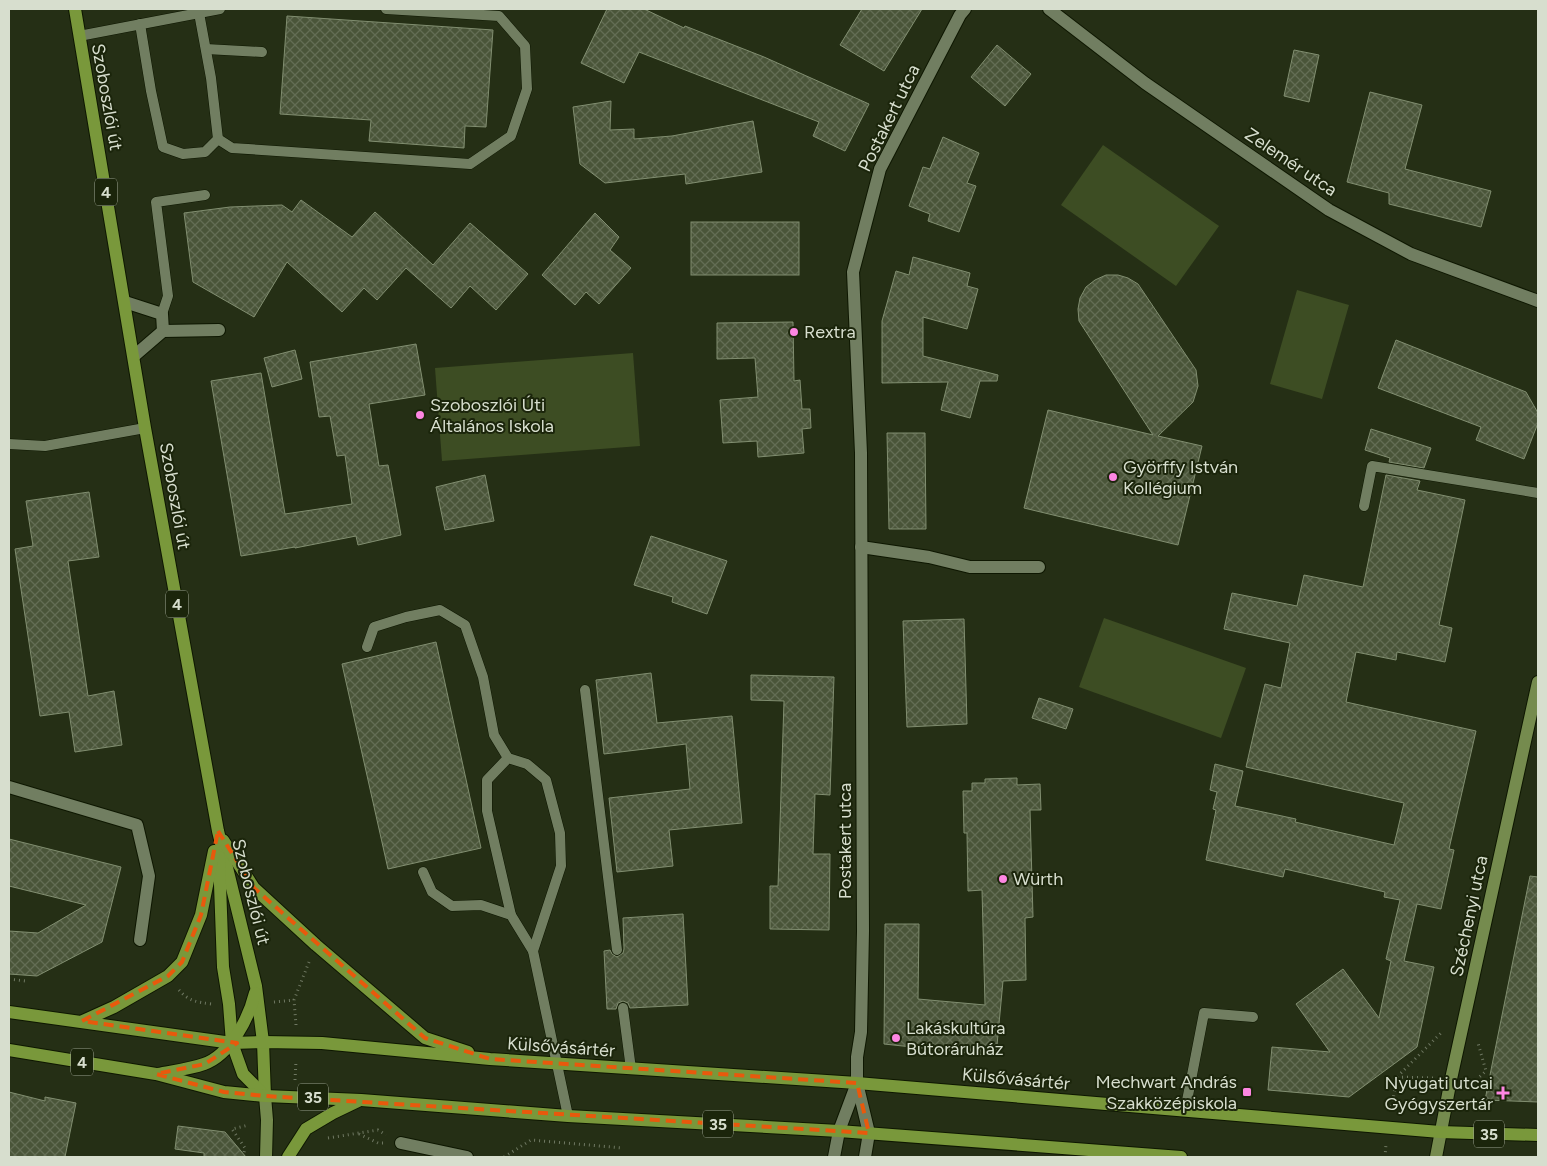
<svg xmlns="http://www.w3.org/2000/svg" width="1547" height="1166" viewBox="0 0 1547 1166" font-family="Figtree,sans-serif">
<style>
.green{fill:#3d4d23}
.building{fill:url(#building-cross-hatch);stroke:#818e70}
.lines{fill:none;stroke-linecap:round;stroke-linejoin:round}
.lane-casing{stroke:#0e1701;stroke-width:11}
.street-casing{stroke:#0e1701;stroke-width:14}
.secondary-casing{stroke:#0e1701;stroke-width:14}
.primary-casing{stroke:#0e1701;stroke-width:14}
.path{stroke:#6f7862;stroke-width:3;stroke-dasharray:1 4;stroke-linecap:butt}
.lane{stroke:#717e61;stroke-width:10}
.street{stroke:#717e61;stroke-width:12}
.secondary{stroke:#758b4e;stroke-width:12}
.primary{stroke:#79983b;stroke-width:12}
.marked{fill:none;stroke:#e8590c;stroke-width:4;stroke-dasharray:10 6;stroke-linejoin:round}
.poi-dot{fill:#fd86e2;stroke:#1b250b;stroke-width:2}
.labels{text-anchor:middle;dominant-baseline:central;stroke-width:4;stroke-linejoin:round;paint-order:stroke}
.shield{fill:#1b250b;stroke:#9fa694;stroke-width:1}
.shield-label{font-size:16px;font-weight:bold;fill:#d7dece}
.street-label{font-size:18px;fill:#d7dece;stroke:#1b250b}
.poi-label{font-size:18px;fill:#d7dece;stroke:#1b250b;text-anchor:start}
</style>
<defs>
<pattern id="building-cross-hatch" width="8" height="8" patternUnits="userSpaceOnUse" patternTransform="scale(1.25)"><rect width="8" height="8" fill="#4a5539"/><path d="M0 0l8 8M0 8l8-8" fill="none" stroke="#636d54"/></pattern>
</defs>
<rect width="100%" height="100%" fill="#252f15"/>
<g class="green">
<path d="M 1103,145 L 1219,226 L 1176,286 L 1061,205 Z"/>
<path d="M 1297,290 L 1349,305 L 1322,399 L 1270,384 Z"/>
<path d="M 633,353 L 640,446 L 442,461 L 435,368 Z"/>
<path d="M 1104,618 L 1246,668 L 1221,738 L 1079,687 Z"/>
</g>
<g class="building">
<path d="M 607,9 L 644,9 L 684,28 L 685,26 L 764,57 L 869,104 L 845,151 L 813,136 L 819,122 L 639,52 L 624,83 L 581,63 Z"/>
<path d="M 862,9 L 922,9 L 884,71 L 840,45 Z"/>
<path d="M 287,16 L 493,30 L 486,127 L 465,126 L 464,148 L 369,141 L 371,120 L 280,114 Z"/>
<path d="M 997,45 L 1031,74 L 1005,106 L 971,77 Z"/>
<path d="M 1294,50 L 1319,55 L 1309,102 L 1284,96 Z"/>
<path d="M 1370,92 L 1422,105 L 1405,169 L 1491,191 L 1481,227 L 1389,204 L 1389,193 L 1347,182 Z"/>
<path d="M 611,101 L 610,130 L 634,129 L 634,139 L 672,136 L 753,121 L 762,172 L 686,184 L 685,174 L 605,183 L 580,164 L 573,107 Z"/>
<path d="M 943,137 L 979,153 L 967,183 L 976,186 L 959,232 L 928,221 L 930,214 L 909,206 L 923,167 L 930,169 Z"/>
<path d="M 301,200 L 352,237 L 375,212 L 433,265 L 470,223 L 528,274 L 496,310 L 470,286 L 451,308 L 406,268 L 377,300 L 364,288 L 342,312 L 287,262 L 254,317 L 193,282 L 184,213 L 230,207 L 282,205 L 292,212 Z"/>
<path d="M 595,213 L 619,237 L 610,250 L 631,268 L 599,304 L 586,292 L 575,305 L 542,275 Z"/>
<rect x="691" y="222" width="108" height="53"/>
<path d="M 913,257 L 970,273 L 967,286 L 978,289 L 967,329 L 923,317 L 923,356 L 998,375 L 997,381 L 980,381 L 970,418 L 941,410 L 948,382 L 882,383 L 882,321 L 896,271 L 909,275 Z"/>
<path d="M 1106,275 L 1118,275 L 1128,278 L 1138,284 L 1196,370 L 1198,386 L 1193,402 L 1158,436 L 1202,446 L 1178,545 L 1024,508 L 1048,410 L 1153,435 L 1079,321 L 1078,309 L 1080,298 L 1086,287 L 1095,280 Z"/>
<path d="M 793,322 L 794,381 L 800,380 L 802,409 L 810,409 L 811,428 L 802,429 L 804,453 L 758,457 L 757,441 L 723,443 L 720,400 L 758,397 L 755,358 L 717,359 L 717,323 Z"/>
<path d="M 1396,340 L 1526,392 L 1538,413 L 1538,423 L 1524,459 L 1476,440 L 1481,427 L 1378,388 Z"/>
<path d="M 416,344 L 425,395 L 369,404 L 379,466 L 388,465 L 401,535 L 358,545 L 356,536 L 295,548 L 295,547 L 241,556 L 211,381 L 261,373 L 285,514 L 352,504 L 345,455 L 337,456 L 330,416 L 319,417 L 310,362 Z"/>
<path d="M 295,350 L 302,379 L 272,387 L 264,358 Z"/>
<path d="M 1371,429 L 1431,448 L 1424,468 L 1389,462 L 1390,458 L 1365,450 Z"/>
<path d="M 887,433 L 925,433 L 926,529 L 889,529 Z"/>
<path d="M 485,475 L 494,521 L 445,530 L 436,487 Z"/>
<path d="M 1386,475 L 1420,481 L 1417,490 L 1465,500 L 1439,625 L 1452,628 L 1445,662 L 1397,652 L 1396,660 L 1356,652 L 1346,702 L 1476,731 L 1449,849 L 1454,850 L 1441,909 L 1417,904 L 1404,961 L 1434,967 L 1417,1047 L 1349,1097 L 1268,1090 L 1272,1047 L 1330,1052 L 1296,1004 L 1343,969 L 1379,1018 L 1391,961 L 1386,959 L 1400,900 L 1384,897 L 1385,892 L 1285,869 L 1283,877 L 1206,860 L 1216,810 L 1213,809 L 1217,792 L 1210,790 L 1215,764 L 1243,771 L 1235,806 L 1296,819 L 1295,822 L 1394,845 L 1404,803 L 1246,767 L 1265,684 L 1281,688 L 1290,643 L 1224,629 L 1232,593 L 1297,606 L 1304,575 L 1363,587 Z"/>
<path d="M 89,492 L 99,557 L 68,561 L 88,696 L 114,691 L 122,745 L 75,752 L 69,712 L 40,716 L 15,549 L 33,546 L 26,501 Z"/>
<path d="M 651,536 L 727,561 L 707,614 L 672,602 L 673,597 L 634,585 Z"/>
<path d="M 964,619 L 967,724 L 907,727 L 903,621 Z"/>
<path d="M 436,642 L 481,848 L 388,869 L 342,664 Z"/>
<path d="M 651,673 L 657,723 L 732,716 L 742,823 L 669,830 L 673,866 L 617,872 L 609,798 L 690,789 L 686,744 L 604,754 L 596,680 Z"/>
<path d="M 751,675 L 834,677 L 830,795 L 815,794 L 813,854 L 830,854 L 829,930 L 770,929 L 770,886 L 778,886 L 784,701 L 751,700 Z"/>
<path d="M 1039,698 L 1073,709 L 1066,729 L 1032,718 Z"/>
<path d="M 1017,778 L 1017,785 L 1040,784 L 1041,810 L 1030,810 L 1033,917 L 1025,918 L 1026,980 L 1003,981 L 996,1056 L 884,1044 L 885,924 L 919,924 L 918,999 L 985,1005 L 982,890 L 968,891 L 967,833 L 964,833 L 963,791 L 972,791 L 972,783 L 985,783 L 985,779 Z"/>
<path d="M 9,839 L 121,867 L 102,942 L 37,976 L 9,974 L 9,931 L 38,933 L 86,905 L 9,886 Z"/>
<path d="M 1530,876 L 1538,877 L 1538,1102 L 1485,1100 Z"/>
<path d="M 683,914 L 688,1005 L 630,1008 L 628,1003 L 623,1001 L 618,1003 L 616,1009 L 607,1009 L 604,951 L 610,950 L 612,954 L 617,957 L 623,953 L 624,949 L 623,918 Z"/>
<path d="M 9,1092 L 45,1101 L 45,1097 L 76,1103 L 65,1157 L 9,1157 Z"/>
<path d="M 178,1126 L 225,1132 L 246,1157 L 204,1157 L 204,1153 L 175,1149 Z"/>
</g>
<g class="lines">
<defs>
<g id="lane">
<path d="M 140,24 L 151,91 L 163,147 L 183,154 L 205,152 L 218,139 L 211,78 L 199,13"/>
<path d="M 79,36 L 220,9"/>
<path d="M 206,49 L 262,52"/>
<path d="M 218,139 L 232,148 L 470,164 L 511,136 L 527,89 L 525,46 L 499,16 L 386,9"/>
<path d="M 162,314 L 168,296 L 156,202 L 205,195"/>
<path d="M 9,444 L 45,446 L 145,428"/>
<path d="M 1364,506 L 1372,466 L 1538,493"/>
<path d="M 367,647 L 374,627 L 406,617 L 440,610 L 465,625 L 483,677 L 494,735 L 508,758"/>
<path d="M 585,690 L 617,950"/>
<path d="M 423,872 L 432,892 L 452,906 L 481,905 L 511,915 L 533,951 L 568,1116"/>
<path d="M 511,915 L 487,811 L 487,780 L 508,758 L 527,764 L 546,780 L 560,833 L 561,866 L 533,951"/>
<path d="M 623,1008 L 631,1069"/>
<path d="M 1185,1111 L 1204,1013 L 1253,1017"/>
</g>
<g id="street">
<path d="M 1049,9 L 1145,83 L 1329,210 L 1411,254 L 1538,301"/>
<path d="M 125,302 L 162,314 L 163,331"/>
<path d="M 134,356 L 163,331 L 219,330"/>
<path d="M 861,547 L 929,557 L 970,567 L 1039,567"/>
<path d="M 9,787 L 137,825 L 149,876 L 140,940"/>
<path d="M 857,1083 L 869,1133 L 865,1157"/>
<path d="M 401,1143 L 467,1157"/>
<path d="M 834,1157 L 839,1131 L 857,1083 L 857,1057 L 861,1032 L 863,931 L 861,453 L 853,272 L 880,169 L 960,15 L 965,9"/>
</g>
<g id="secondary">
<path d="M 265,1096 L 267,1120 L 266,1157"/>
<path d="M 1436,1157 L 1451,1079 L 1538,682"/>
</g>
<g id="primary">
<path d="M 75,9 L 145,428 L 218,831 L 256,986 L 263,1042 L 265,1096"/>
<path d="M 223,840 L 254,888 L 316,945 L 425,1038 L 468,1052"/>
<path d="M 219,857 L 223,967 L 229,1004 L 232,1043 L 243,1074 L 265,1096"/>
<path d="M 9,1012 L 232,1043 L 263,1042 L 322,1043 L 490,1059 L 857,1083 L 1440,1132 L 1538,1135"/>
<path d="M 83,1021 L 114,1007 L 168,976 L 182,962 L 201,915 L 214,851"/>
<path d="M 9,1050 L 156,1074 L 224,1092 L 265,1096 L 361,1100 L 568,1116 L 839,1131 L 1181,1157"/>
<path d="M 158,1074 C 173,1071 190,1069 204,1064 C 230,1055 249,1018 255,993"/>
<path d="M 288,1157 L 306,1129 L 333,1113 L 358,1101"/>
</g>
</defs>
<use href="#lane" class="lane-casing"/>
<use href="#street" class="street-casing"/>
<use href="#secondary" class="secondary-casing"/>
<use href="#primary" class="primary-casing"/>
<g class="path">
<path d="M 9,979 L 25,981"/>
<path d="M 179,990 C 188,1001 197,1002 211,1004"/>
<path d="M 274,1002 L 294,1000"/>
<path d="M 296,1025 L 294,1000 L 309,962"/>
<path d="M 1397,1077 L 1434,1078"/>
<path d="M 295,1080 L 296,1061"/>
<path d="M 1467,1081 L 1474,1082 L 1486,1071 L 1478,1043"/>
<path d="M 1391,1111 L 1397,1077 L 1442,1032"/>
<path d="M 359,1134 L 378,1143 L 383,1143"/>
<path d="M 328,1138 L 378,1130 L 386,1135"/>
<path d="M 243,1157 L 245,1148 L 232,1129 L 249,1125"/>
<path d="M 504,1157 L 531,1140 L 623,1148"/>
<path d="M 1385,1157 L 1386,1144"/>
</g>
<use href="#lane" class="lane"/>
<use href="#street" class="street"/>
<use href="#secondary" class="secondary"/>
<use href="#primary" class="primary"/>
</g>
<path class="marked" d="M 218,831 L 254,888 L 425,1038 L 490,1059 L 857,1083 L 869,1133 L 265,1096 L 224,1092 L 156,1074 L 205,1064 L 237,1043 L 82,1021 L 168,976 L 182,962 L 201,915 Z"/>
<g class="poi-dot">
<circle cx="794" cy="332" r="5"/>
<circle cx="420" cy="415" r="5"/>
<circle cx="1113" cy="477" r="5"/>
<circle cx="1003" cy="879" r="5"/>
<circle cx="896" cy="1038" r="5"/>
<rect x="1242" y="1087" width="10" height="10" rx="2.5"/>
<path d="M1500.5 1085.5h5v5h5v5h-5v5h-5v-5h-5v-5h5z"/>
</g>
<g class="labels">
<g class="shield">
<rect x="95" y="178.5" width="22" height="27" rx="4"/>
<rect x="166" y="590.5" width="22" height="27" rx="4"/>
<rect x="71" y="1048.5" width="22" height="27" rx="4"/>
<rect x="298" y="1083.5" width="30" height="27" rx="4"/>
<rect x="703" y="1110.5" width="30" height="27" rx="4"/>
<rect x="1474" y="1120.5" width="30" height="27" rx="4"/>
</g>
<g class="shield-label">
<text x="106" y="192">4</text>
<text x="177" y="604">4</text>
<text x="82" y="1062">4</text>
<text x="313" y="1097">35</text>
<text x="718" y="1124">35</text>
<text x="1489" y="1134">35</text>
</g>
<g class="street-label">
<text transform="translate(107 97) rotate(80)">Szoboszlói út</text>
<text transform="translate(889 118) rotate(-64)">Postakert utca</text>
<text transform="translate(1291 162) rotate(34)">Zelemér utca</text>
<text transform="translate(175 496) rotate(80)">Szoboszlói út</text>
<text transform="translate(845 841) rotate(-90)">Postakert utca</text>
<text transform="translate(251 892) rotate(76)">Szoboszlói út</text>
<text transform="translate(1469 916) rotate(-78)">Széchenyi utca</text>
<text transform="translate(561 1047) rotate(4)">Külsővásártér</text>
<text transform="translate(1016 1079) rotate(5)">Külsővásártér</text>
</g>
<g class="poi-label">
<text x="804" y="332">Rextra</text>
<text x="430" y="405">Szoboszlói Úti<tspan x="430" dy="21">Általános Iskola</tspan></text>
<text x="1123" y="467">Györffy István<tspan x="1123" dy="21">Kollégium</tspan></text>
<text x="1013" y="879">Würth</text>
<text x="906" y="1028">Lakáskultúra<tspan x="906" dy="21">Bútoráruház</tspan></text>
<text x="1237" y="1082" text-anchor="end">Mechwart András<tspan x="1237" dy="21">Szakközépiskola</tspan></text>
<text x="1493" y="1083" text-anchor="end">Nyugati utcai<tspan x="1493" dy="21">Gyógyszertár</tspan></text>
</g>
</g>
<rect width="1547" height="1166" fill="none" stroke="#d7dece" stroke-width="20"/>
</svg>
